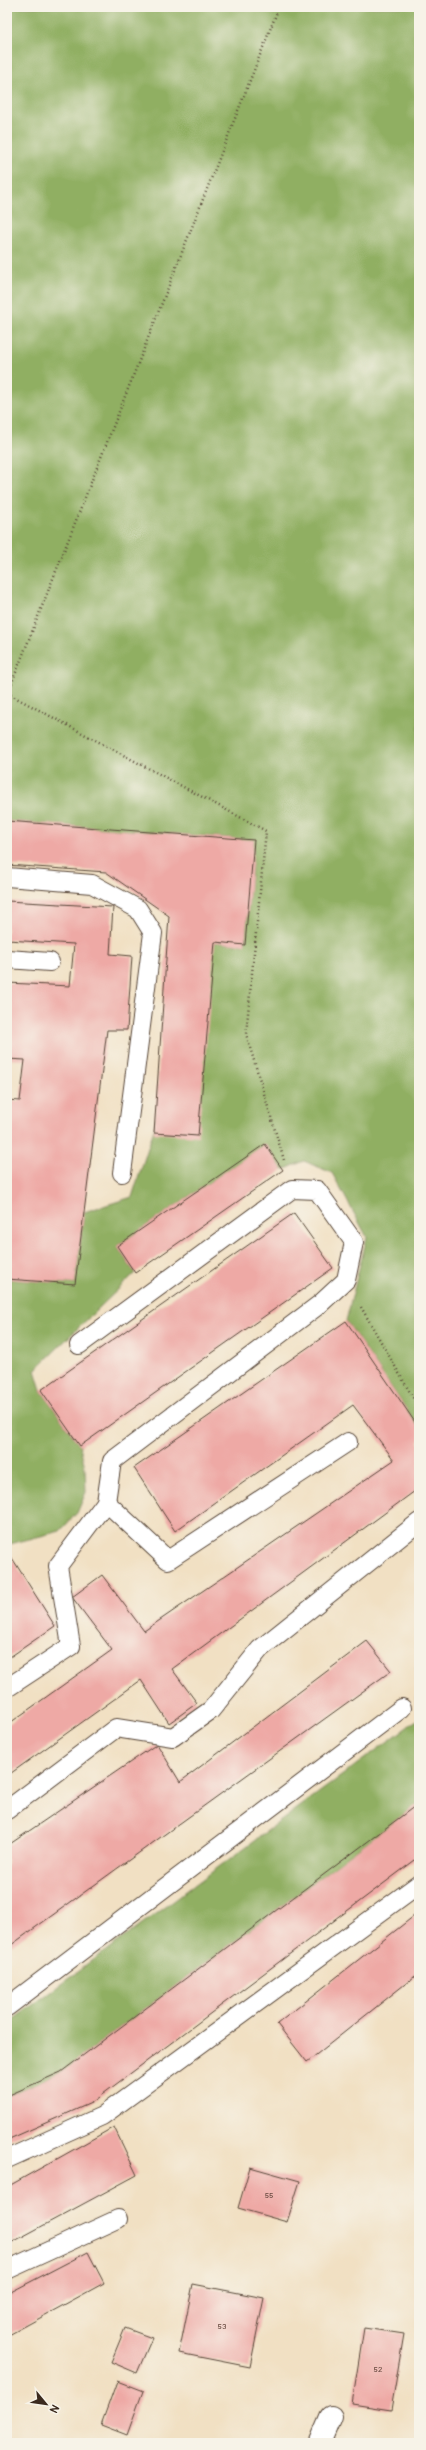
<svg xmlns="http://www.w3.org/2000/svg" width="426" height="2450" viewBox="0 0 426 2450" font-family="Pangolin,sans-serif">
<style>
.forest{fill:#90af62;stroke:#666c40}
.building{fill:#eea9a5}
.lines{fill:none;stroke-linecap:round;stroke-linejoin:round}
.lane-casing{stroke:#564537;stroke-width:20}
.street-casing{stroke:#564537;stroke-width:24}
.path{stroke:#564537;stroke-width:2.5;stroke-dasharray:1 3;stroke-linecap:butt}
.lane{stroke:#fff;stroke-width:18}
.street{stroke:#fff;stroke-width:22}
.labels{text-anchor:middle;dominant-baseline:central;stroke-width:4;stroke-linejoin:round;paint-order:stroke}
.number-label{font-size:8px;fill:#684a40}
</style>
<rect width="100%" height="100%" fill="#f7f3e8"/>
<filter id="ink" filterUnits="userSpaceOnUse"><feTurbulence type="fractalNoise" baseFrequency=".025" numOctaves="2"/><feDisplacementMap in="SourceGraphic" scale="8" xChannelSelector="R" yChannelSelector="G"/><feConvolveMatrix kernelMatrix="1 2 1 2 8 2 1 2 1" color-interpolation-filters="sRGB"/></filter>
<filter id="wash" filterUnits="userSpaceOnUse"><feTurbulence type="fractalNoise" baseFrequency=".012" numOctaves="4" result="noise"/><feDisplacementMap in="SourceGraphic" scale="16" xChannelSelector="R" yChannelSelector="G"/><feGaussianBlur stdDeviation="0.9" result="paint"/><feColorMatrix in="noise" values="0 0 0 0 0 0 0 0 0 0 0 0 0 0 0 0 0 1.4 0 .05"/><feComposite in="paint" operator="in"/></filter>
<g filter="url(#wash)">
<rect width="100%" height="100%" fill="#f1e0c3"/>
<g class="forest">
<path d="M 7,7 L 419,7 L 419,1428 L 346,1321 L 367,1237 L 332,1173 L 304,1161 L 283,1170 L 265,1144 L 117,1246 L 135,1273 L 35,1370 L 41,1390 L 80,1446 L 85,1467 L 86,1492 L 77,1513 L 60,1531 L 10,1544 L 7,1544 L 7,1279 L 75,1284 L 84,1212 L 132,1197 L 215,942 L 245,945 L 254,840 L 7,821 Z"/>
<path d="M 419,1650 L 419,1803 L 61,2072 L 7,2096 L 7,2024 L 418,1719 L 416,1670 Z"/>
</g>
<g id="blocks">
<g class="building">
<path d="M 7,821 L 254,840 L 245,945 L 215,942 L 198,1136 L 154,1133 L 169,916 L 106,872 L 7,865 Z"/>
<path d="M 7,901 L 113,907 L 110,954 L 132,956 L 127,1030 L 107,1030 L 75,1284 L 7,1279 L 7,1100 L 20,1101 L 25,1060 L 7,1059 L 7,983 L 70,986 L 74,944 L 7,940 Z"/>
<path d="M 265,1144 L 283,1170 L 135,1273 L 117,1246 Z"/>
<path d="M 294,1213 L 333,1268 L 80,1446 L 41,1390 Z"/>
<path d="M 346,1321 L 419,1428 L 419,1488 L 172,1669 L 197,1703 L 169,1723 L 141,1680 L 7,1776 L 7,1725 L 112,1650 L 72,1597 L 102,1575 L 144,1631 L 394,1460 L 353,1405 L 175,1531 L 134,1468 Z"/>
<path d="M 7,1550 L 55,1626 L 7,1659 Z"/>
<path d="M 367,1641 L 391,1671 L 7,1948 L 7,1846 L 157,1744 L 180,1782 Z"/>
<path d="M 419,1803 L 419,1857 L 91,2103 L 7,2140 L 7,2096 L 61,2072 Z"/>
<path d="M 419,1912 L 419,1973 L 307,2062 L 277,2024 Z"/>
<path d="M 114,2127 L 137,2175 L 7,2245 L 7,2187 Z"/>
<path d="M 250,2167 L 300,2181 L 287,2222 L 238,2208 Z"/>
<path d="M 88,2252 L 104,2283 L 7,2336 L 7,2294 Z"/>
<path d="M 193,2284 L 264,2298 L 250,2367 L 179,2353 Z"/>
<path d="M 125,2328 L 152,2338 L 137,2373 L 111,2362 Z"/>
<path d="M 364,2328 L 404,2334 L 391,2410 L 352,2404 Z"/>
<path d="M 117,2381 L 143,2391 L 127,2435 L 101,2425 Z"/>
</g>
</g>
</g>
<g filter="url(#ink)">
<use href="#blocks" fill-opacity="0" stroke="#564537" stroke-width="1"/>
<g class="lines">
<defs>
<g id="lane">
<path d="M 7,877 L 92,884 L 138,909 L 153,933 L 122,1173"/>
<path d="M 7,959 L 50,962"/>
<path d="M 79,1345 L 292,1189 L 317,1190 L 354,1242 L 346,1280 L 320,1304 L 112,1461 L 106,1502"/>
<path d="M 7,1688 L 71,1646 L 58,1566 L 106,1502 L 168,1560 L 348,1442"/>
<path d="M 7,1810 L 116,1728 L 173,1737 L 211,1710 L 260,1649 L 419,1522"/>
<path d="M 7,2007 L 402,1708"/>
<path d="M 7,2159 L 102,2116 L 419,1884"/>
<path d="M 7,2270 L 118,2219"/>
</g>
<path id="street" d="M 320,2443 L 331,2417"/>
</defs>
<use href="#lane" class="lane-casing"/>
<use href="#street" class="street-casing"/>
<g class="path">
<path d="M 7,693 L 266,831 L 246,1034 L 284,1160"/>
<path d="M 7,695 L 279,7"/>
<path d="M 361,1307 L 419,1408"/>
</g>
<use href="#lane" class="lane"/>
<use href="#street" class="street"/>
</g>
</g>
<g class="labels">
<g class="number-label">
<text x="269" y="2195">55</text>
<text x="222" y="2326">53</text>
<text x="378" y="2369">52</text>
</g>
</g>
<rect width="426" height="2450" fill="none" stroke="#f7f3e8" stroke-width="24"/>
<g transform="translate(46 2404) rotate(119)" stroke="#f7f3e8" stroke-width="3" paint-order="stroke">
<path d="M0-3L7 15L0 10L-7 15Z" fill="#3b2a1e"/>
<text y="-6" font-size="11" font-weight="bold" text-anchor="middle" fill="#3b2a1e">N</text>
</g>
</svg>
